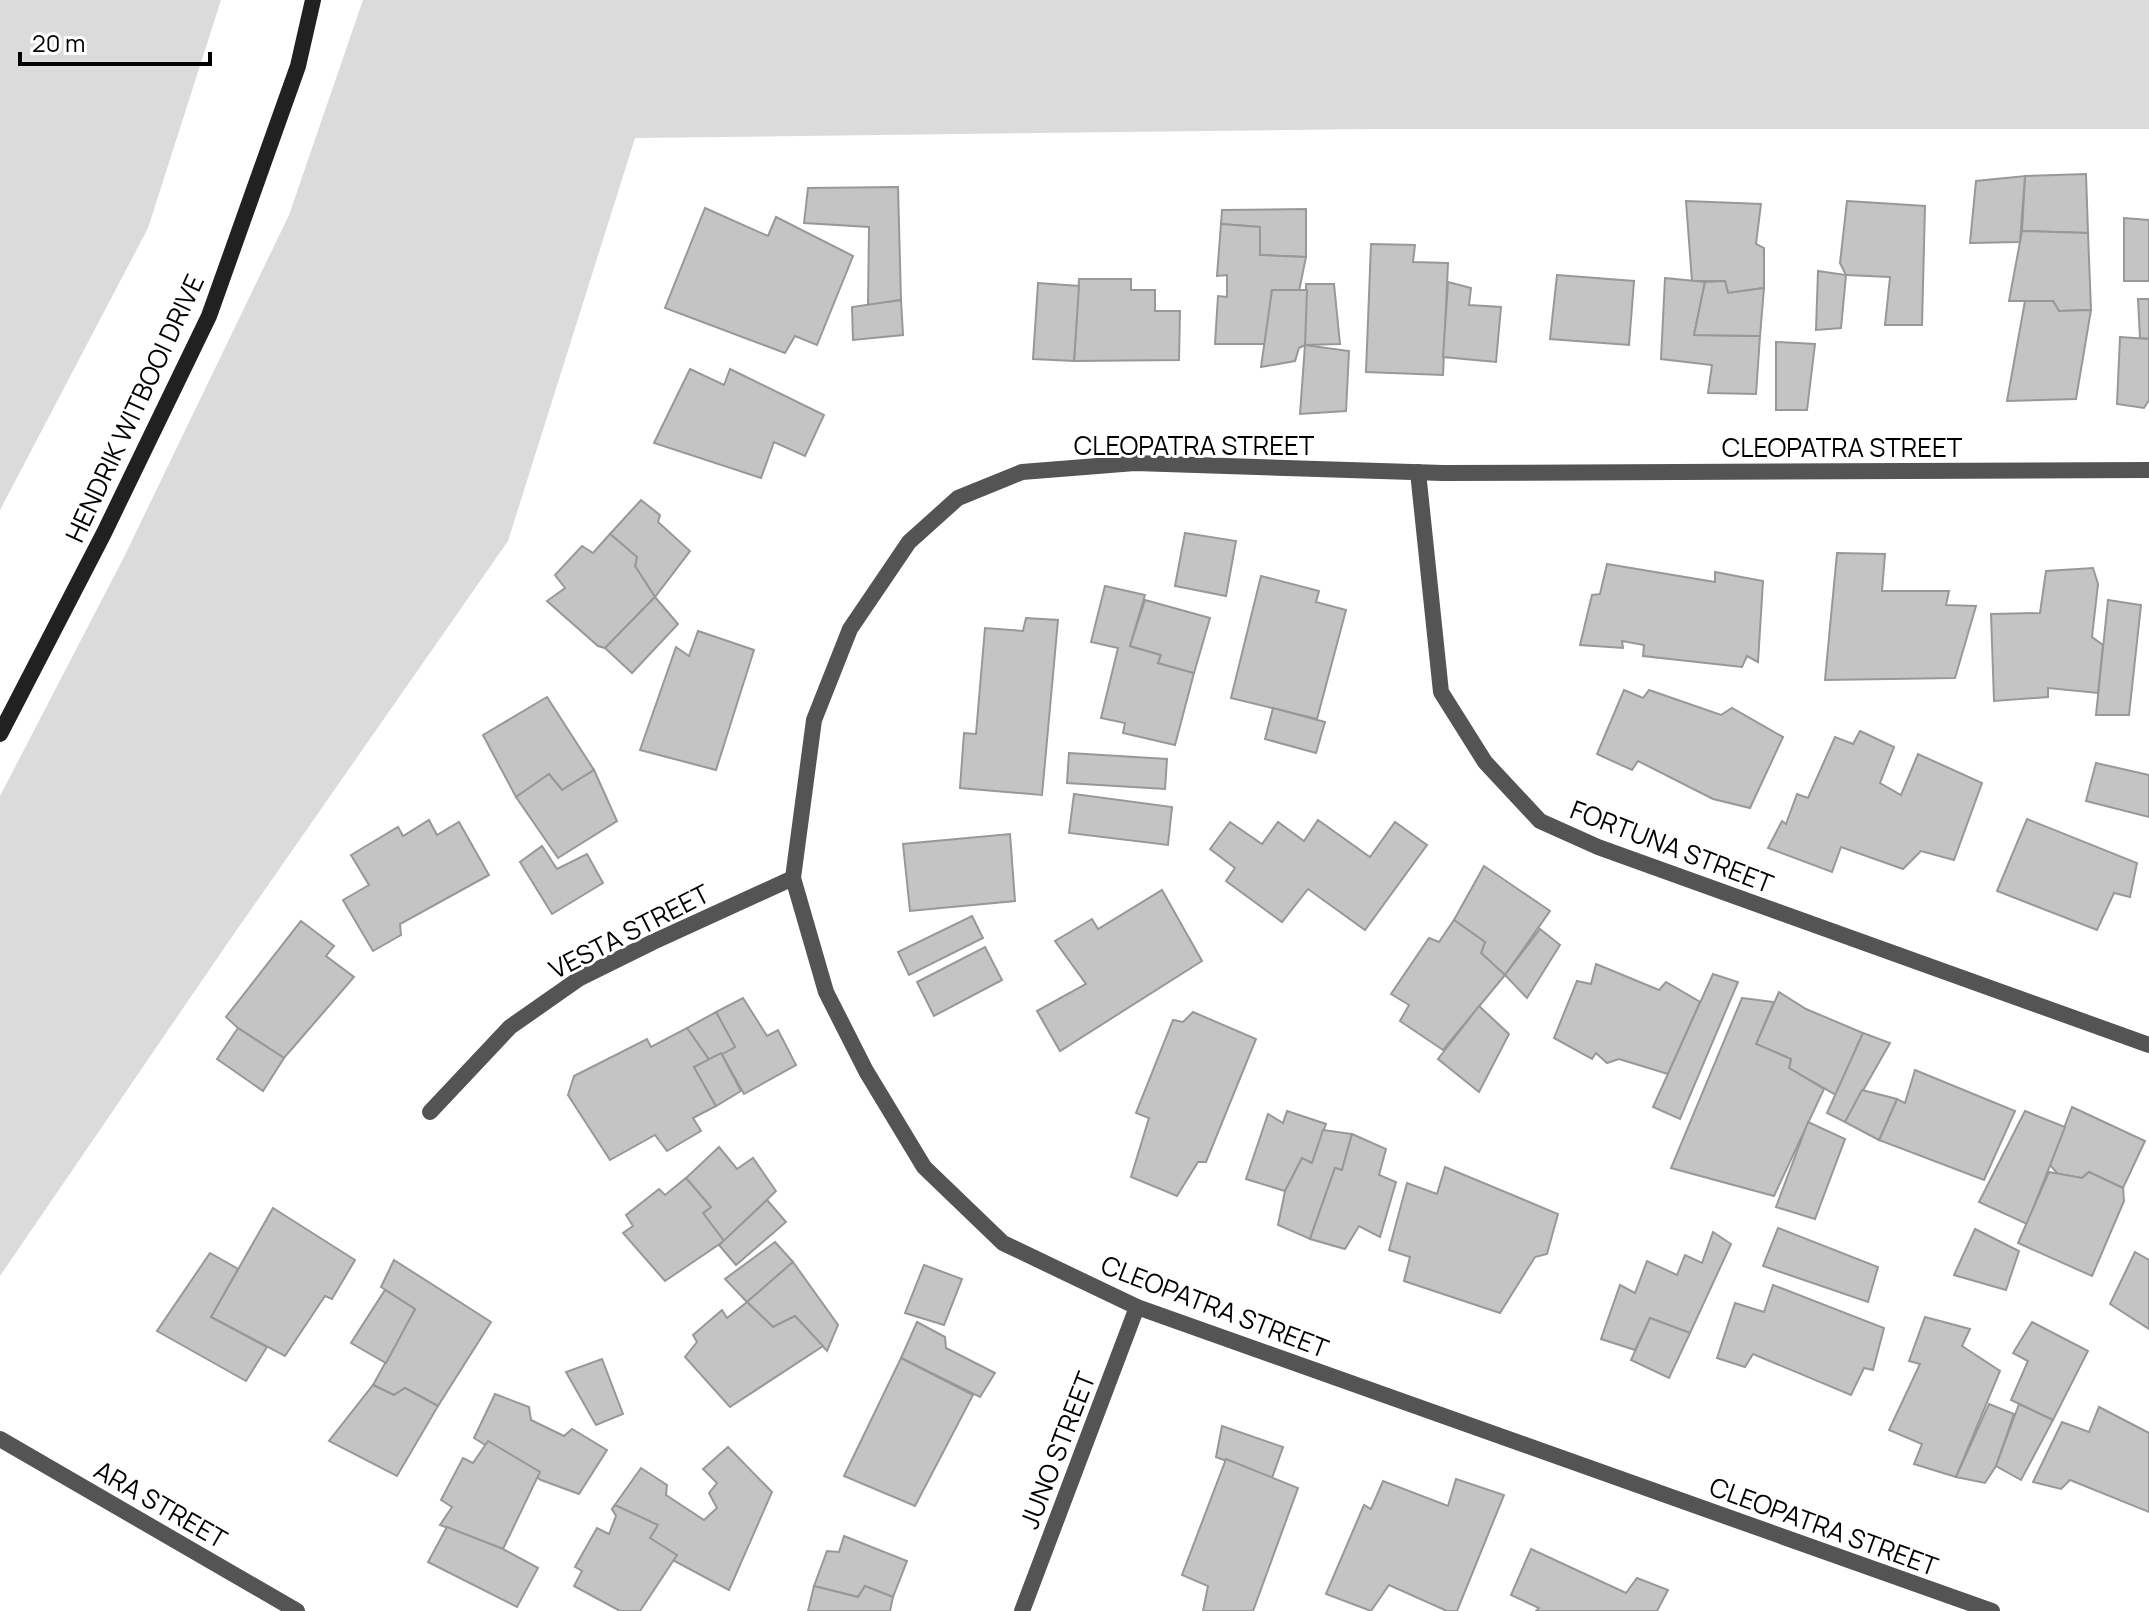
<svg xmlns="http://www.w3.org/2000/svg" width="2149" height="1611" viewBox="0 0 2149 1611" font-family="Manrope,sans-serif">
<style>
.green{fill:#dbdbdb}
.building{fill:#c4c4c4;stroke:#989898;stroke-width:2}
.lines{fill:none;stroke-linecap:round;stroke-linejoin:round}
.lane{stroke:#545454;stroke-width:16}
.street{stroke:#545454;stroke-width:16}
.secondary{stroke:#212121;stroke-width:16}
.labels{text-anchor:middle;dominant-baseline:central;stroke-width:6;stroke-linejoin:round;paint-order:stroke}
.street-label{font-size:26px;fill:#000;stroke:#fff}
</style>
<rect width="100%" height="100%" fill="#fff"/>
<g class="green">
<path d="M 0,0 L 221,0 L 148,228 L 0,510 Z"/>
<path d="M 363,0 L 2149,0 L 2149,129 L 1368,129 L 635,138 L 508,541 L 229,941 L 0,1276 L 0,796 L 124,557 L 289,215 Z"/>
</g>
<g class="building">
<path d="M 2086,174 L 2088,233 L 2022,231 L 2025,176 Z"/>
<path d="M 2025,176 L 2020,242 L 1970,243 L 1976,181 Z"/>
<path d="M 898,187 L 901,300 L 868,306 L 869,227 L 804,223 L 808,188 Z"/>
<path d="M 1686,201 L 1761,204 L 1756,244 L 1764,248 L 1764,288 L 1728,293 L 1725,281 L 1692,281 Z"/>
<path d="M 1847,201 L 1925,206 L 1922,325 L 1885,325 L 1890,277 L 1846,275 L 1840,263 Z"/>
<path d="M 705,208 L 768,236 L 776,217 L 853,256 L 817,345 L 795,336 L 785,353 L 665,308 Z"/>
<path d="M 1306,209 L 1306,257 L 1260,255 L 1260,227 L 1221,224 L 1222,210 Z"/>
<path d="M 2124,218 L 2149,220 L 2149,281 L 2124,281 Z"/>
<path d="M 1221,224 L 1260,227 L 1260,255 L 1306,257 L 1299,291 L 1272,290 L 1266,344 L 1215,344 L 1218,296 L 1227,297 L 1227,275 L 1217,276 Z"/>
<path d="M 2022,231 L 2088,233 L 2091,310 L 2059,311 L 2053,301 L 2009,301 Z"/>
<path d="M 1371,244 L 1415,245 L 1413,262 L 1448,263 L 1443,375 L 1366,372 Z"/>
<path d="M 1818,271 L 1846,275 L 1841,328 L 1816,330 Z"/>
<path d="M 1557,275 L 1634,281 L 1629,345 L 1550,339 Z"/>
<path d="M 1665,278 L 1705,282 L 1694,335 L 1760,336 L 1756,394 L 1708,393 L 1712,365 L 1661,359 Z"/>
<path d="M 1079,279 L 1131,279 L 1131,290 L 1155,290 L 1155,311 L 1180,311 L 1179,360 L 1074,361 Z"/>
<path d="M 1725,281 L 1728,293 L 1764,288 L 1760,336 L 1694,335 L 1705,282 Z"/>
<path d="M 1448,282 L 1471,288 L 1469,305 L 1501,307 L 1496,362 L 1443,357 Z"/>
<path d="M 1038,283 L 1079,286 L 1074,361 L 1033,359 Z"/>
<path d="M 1306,284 L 1334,284 L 1340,344 L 1305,345 Z"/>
<path d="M 1272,290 L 1307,290 L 1305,345 L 1299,348 L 1295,361 L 1261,367 Z"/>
<path d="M 2138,299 L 2149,299 L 2149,339 L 2140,338 Z"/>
<path d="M 901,300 L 903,335 L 853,340 L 852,307 Z"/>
<path d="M 2025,301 L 2053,301 L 2059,311 L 2091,310 L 2076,399 L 2007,401 Z"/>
<path d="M 2120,337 L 2149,339 L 2149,400 L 2144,408 L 2117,404 Z"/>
<path d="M 1776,342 L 1815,344 L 1807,410 L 1776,410 Z"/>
<path d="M 1305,345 L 1349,351 L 1346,411 L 1300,414 Z"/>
<path d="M 690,369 L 724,385 L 730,369 L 824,415 L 805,456 L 774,442 L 761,478 L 654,443 Z"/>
<path d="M 641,500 L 660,515 L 658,522 L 690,551 L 655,597 L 635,566 L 637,557 L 610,534 Z"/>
<path d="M 1185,533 L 1236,541 L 1226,596 L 1175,586 Z"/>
<path d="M 610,534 L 637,557 L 635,566 L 655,597 L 605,648 L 598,646 L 547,601 L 565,588 L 555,575 L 582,546 L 593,553 Z"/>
<path d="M 1837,553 L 1885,554 L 1882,591 L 1949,591 L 1946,605 L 1976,606 L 1955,678 L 1825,680 Z"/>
<path d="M 1607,564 L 1715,582 L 1715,572 L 1763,581 L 1758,662 L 1747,656 L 1742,667 L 1643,656 L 1644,645 L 1622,641 L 1623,648 L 1580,645 L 1592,595 L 1600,594 Z"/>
<path d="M 2093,568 L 2098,584 L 2092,637 L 2103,645 L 2098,693 L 2048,688 L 2048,697 L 1994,701 L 1991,614 L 2040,613 L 2046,571 Z"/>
<path d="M 1261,576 L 1319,591 L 1316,602 L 1346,610 L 1317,719 L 1231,698 Z"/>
<path d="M 1105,586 L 1145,595 L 1130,646 L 1161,655 L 1158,663 L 1194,673 L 1175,745 L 1123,733 L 1125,723 L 1101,718 L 1118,648 L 1091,642 Z"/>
<path d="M 655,597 L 678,624 L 632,673 L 605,648 Z"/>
<path d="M 1145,600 L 1210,618 L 1194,673 L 1158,663 L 1161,655 L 1130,646 Z"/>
<path d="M 2108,600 L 2141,605 L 2129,715 L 2096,715 Z"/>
<path d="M 1026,618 L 1058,620 L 1042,795 L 960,788 L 964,733 L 976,734 L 985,628 L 1023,631 Z"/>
<path d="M 698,631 L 754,650 L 716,770 L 640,750 L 676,647 L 689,656 Z"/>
<path d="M 1624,690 L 1643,698 L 1649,690 L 1721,715 L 1732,708 L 1783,737 L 1750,808 L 1713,799 L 1638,761 L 1632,770 L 1597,754 Z"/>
<path d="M 547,697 L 594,770 L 562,790 L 549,774 L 516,797 L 483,735 Z"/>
<path d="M 1273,708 L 1325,722 L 1316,753 L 1265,739 Z"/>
<path d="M 1860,731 L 1894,747 L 1880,783 L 1901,795 L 1918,754 L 1982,783 L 1954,860 L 1921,851 L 1903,869 L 1841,847 L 1832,872 L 1768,848 L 1782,821 L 1786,824 L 1797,794 L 1808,798 L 1835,737 L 1853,744 Z"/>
<path d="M 1069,753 L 1167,759 L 1165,789 L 1067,783 Z"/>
<path d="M 2096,763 L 2149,775 L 2149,817 L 2086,801 Z"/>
<path d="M 594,770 L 617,821 L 558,858 L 516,797 L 549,774 L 562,790 Z"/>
<path d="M 1074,794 L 1172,807 L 1168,845 L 1069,833 Z"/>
<path d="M 2027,819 L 2137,863 L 2130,897 L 2114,893 L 2097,930 L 1997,891 Z"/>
<path d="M 429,820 L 437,835 L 459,822 L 489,875 L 400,924 L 401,935 L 373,951 L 343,900 L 369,885 L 351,855 L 398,827 L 403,836 Z"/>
<path d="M 1318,820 L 1370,857 L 1395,822 L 1427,845 L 1365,930 L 1308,889 L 1282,922 L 1226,881 L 1235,868 L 1210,849 L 1230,822 L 1262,844 L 1278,822 L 1304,841 Z"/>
<path d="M 1010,834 L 1015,901 L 910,911 L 903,844 Z"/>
<path d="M 542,846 L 557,869 L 587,854 L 603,883 L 552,914 L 520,862 Z"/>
<path d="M 1484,866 L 1550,911 L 1505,975 L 1481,953 L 1485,942 L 1454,920 Z"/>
<path d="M 1162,890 L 1202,961 L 1060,1051 L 1037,1011 L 1086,984 L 1055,941 L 1092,919 L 1098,929 Z"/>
<path d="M 972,916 L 983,938 L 909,975 L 898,952 Z"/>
<path d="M 1454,920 L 1485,942 L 1481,953 L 1505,975 L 1443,1050 L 1400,1021 L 1409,1005 L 1391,994 L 1429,938 L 1439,942 Z"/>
<path d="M 301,921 L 334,946 L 326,956 L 354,977 L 284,1058 L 238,1028 L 226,1017 Z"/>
<path d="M 1540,929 L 1560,945 L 1527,998 L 1505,975 Z"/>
<path d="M 985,947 L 1002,980 L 934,1016 L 917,982 Z"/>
<path d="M 1596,964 L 1659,990 L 1666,982 L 1700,1002 L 1668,1074 L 1619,1059 L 1607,1063 L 1596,1053 L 1592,1059 L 1554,1038 L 1577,981 L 1591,984 Z"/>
<path d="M 1713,974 L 1738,982 L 1680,1119 L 1653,1107 Z"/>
<path d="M 1779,992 L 1806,1009 L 1863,1033 L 1836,1095 L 1789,1068 L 1791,1059 L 1756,1044 Z"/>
<path d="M 743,998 L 767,1036 L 778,1030 L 796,1065 L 744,1094 L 721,1053 L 735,1047 L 716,1012 Z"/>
<path d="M 1742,998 L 1774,1002 L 1756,1044 L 1791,1059 L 1789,1068 L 1824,1089 L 1774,1196 L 1671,1168 Z"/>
<path d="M 1479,1006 L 1509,1034 L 1479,1092 L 1438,1059 Z"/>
<path d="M 716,1012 L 735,1047 L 710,1061 L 687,1028 Z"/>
<path d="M 1193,1012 L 1256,1039 L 1206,1162 L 1198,1162 L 1177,1196 L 1131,1177 L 1149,1118 L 1136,1113 L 1173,1020 L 1183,1022 Z"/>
<path d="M 238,1028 L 284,1058 L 263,1091 L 217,1059 Z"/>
<path d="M 687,1028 L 710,1061 L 694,1067 L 716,1106 L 693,1118 L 701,1131 L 667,1151 L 655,1135 L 610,1160 L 568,1095 L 574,1076 L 647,1039 L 651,1047 Z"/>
<path d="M 1863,1033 L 1890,1043 L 1845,1122 L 1827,1113 Z"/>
<path d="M 721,1053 L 741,1091 L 716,1106 L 694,1067 Z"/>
<path d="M 1915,1070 L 2015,1111 L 1984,1180 L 1879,1140 L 1897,1099 L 1905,1103 Z"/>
<path d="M 1862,1090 L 1897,1099 L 1879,1140 L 1845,1122 Z"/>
<path d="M 2072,1107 L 2145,1141 L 2123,1188 L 2089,1172 L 2082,1178 L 2058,1174 L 2050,1165 Z"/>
<path d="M 1287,1111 L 1326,1124 L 1312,1163 L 1302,1158 L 1285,1191 L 1246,1179 L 1268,1114 L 1283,1123 Z"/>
<path d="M 2025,1111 L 2065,1127 L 2027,1224 L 1979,1202 Z"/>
<path d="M 1808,1122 L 1845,1139 L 1815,1219 L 1776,1207 Z"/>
<path d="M 1323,1130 L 1352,1134 L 1342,1170 L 1335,1168 L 1310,1239 L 1278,1225 L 1285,1191 L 1302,1158 L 1312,1163 Z"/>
<path d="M 1352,1134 L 1386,1149 L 1379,1175 L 1396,1182 L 1380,1237 L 1359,1226 L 1345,1249 L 1310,1239 L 1335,1168 L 1342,1170 Z"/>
<path d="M 719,1147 L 737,1169 L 753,1158 L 776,1191 L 724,1241 L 703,1213 L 711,1207 L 686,1178 Z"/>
<path d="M 1445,1167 L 1558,1214 L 1547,1254 L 1535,1257 L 1500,1313 L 1404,1281 L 1410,1257 L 1389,1250 L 1407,1183 L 1437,1194 Z"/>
<path d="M 2049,1172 L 2082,1178 L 2089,1172 L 2123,1188 L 2124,1201 L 2092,1276 L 2018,1243 Z"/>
<path d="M 686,1178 L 711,1207 L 703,1213 L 724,1241 L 665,1281 L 623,1233 L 633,1226 L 626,1215 L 659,1189 L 665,1195 Z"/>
<path d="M 767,1200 L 786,1222 L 736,1265 L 719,1245 Z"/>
<path d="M 273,1208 L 355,1260 L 332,1299 L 325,1296 L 285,1356 L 211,1317 Z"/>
<path d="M 1778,1228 L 1878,1267 L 1868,1302 L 1763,1266 Z"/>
<path d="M 1975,1229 L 2019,1251 L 2006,1290 L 1954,1275 Z"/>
<path d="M 1713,1232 L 1731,1244 L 1690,1333 L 1650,1318 L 1635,1350 L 1601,1339 L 1620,1285 L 1635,1293 L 1647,1261 L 1677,1275 L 1685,1255 L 1702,1263 Z"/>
<path d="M 775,1242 L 793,1262 L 747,1302 L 725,1279 Z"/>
<path d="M 2135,1252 L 2149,1260 L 2149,1329 L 2110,1304 Z"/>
<path d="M 210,1253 L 238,1269 L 211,1317 L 267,1347 L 246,1381 L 157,1331 Z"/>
<path d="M 394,1260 L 491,1322 L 438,1406 L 405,1388 L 394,1395 L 373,1385 L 415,1309 L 381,1287 Z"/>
<path d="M 793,1262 L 838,1325 L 827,1351 L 795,1316 L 773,1327 L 747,1302 Z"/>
<path d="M 924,1265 L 962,1279 L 944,1325 L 905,1313 Z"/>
<path d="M 1773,1285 L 1884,1328 L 1873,1370 L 1864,1368 L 1851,1395 L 1753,1354 L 1745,1367 L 1717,1358 L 1735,1303 L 1764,1312 Z"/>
<path d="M 385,1290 L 415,1309 L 386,1363 L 351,1343 Z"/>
<path d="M 747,1302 L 773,1327 L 795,1316 L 823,1346 L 730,1407 L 685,1357 L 697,1342 L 693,1335 L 722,1310 L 727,1318 Z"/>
<path d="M 1925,1317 L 1970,1329 L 1962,1346 L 2000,1371 L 1956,1477 L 1914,1464 L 1922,1444 L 1889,1430 L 1920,1364 L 1909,1361 Z"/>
<path d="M 1650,1318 L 1690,1333 L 1669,1378 L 1631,1360 Z"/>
<path d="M 917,1322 L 945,1337 L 946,1348 L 995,1373 L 980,1397 L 901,1358 Z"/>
<path d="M 2032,1322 L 2088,1351 L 2053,1420 L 2011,1400 L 2028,1361 L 2013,1353 Z"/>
<path d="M 901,1358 L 973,1395 L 915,1506 L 844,1476 Z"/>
<path d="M 602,1359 L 623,1414 L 596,1425 L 566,1372 Z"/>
<path d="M 373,1385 L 394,1395 L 405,1388 L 438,1406 L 397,1476 L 329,1441 Z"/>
<path d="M 495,1394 L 529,1407 L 531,1420 L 564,1436 L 572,1429 L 607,1450 L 579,1494 L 541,1480 L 474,1438 Z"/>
<path d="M 1989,1404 L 2014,1414 L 1996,1466 L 1985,1483 L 1956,1477 Z"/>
<path d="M 2019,1404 L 2053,1420 L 2021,1480 L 1996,1466 Z"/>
<path d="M 2099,1407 L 2149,1433 L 2149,1512 L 2070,1480 L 2061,1489 L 2033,1482 L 2062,1422 L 2089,1432 Z"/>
<path d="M 1222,1426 L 1283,1447 L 1272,1478 L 1216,1457 Z"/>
<path d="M 488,1441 L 540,1472 L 503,1549 L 440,1525 L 452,1507 L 441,1500 L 463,1458 L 473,1463 Z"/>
<path d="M 728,1447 L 772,1492 L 729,1590 L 663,1555 L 650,1543 L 642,1529 L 612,1509 L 641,1468 L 667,1485 L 666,1495 L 704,1520 L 717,1508 L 709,1493 L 717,1483 L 703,1469 Z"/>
<path d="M 1226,1459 L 1298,1488 L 1253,1611 L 1203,1611 L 1208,1586 L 1182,1575 Z"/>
<path d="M 1456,1479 L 1504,1495 L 1457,1611 L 1447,1611 L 1389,1585 L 1371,1611 L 1326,1594 L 1364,1505 L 1371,1509 L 1383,1481 L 1448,1506 Z"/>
<path d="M 615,1505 L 658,1525 L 650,1538 L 677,1555 L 640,1611 L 620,1611 L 574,1586 L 582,1571 L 575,1567 L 597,1528 L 609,1534 L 616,1516 L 612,1509 Z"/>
<path d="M 447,1527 L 503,1549 L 538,1568 L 517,1607 L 428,1562 Z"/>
<path d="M 844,1536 L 907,1561 L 893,1597 L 865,1586 L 858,1597 L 814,1586 L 827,1551 L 839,1552 Z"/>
<path d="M 1531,1549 L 1626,1593 L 1637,1578 L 1668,1590 L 1657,1611 L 1536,1611 L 1539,1608 L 1511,1595 Z"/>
<path d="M 814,1586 L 858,1597 L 865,1586 L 893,1597 L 890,1611 L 808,1611 Z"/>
</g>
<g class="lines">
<path class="lane" d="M 430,1112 L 510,1027 L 580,978 L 653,942 L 793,878"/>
<g class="street">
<path d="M 1418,472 L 1441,692 L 1485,762 L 1540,821 L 1598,847 L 2149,1045"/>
<path d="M 0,1439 L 297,1611"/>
<path d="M 1022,1611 L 1137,1307"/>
<path d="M 1992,1611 L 1137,1307 L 1003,1243 L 924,1167 L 866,1071 L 826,992 L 793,878 L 814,720 L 850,629 L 909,542 L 958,498 L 1022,472 L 1135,463 L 1443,473 L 2149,470"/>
</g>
<path class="secondary" d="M 0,734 L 104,533 L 209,316 L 298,66 L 313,0"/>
</g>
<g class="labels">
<g class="street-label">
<text transform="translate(134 408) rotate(-65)">HENDRIK WITBOOI DRIVE</text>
<text x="1194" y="445">CLEOPATRA STREET</text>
<text x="1842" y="447">CLEOPATRA STREET</text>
<text transform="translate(1672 846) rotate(21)">FORTUNA STREET</text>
<text transform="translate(629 931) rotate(-27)">VESTA STREET</text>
<text transform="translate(1215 1306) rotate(21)">CLEOPATRA STREET</text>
<text transform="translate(1057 1450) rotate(-69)">JUNO STREET</text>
<text transform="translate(161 1504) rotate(30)">ARA STREET</text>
<text transform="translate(1824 1526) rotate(20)">CLEOPATRA STREET</text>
</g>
</g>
<path d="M20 52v12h190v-12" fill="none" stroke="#000000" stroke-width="4"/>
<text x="32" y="52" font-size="24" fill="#000000" stroke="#ffffff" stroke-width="6" paint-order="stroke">20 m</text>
</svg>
